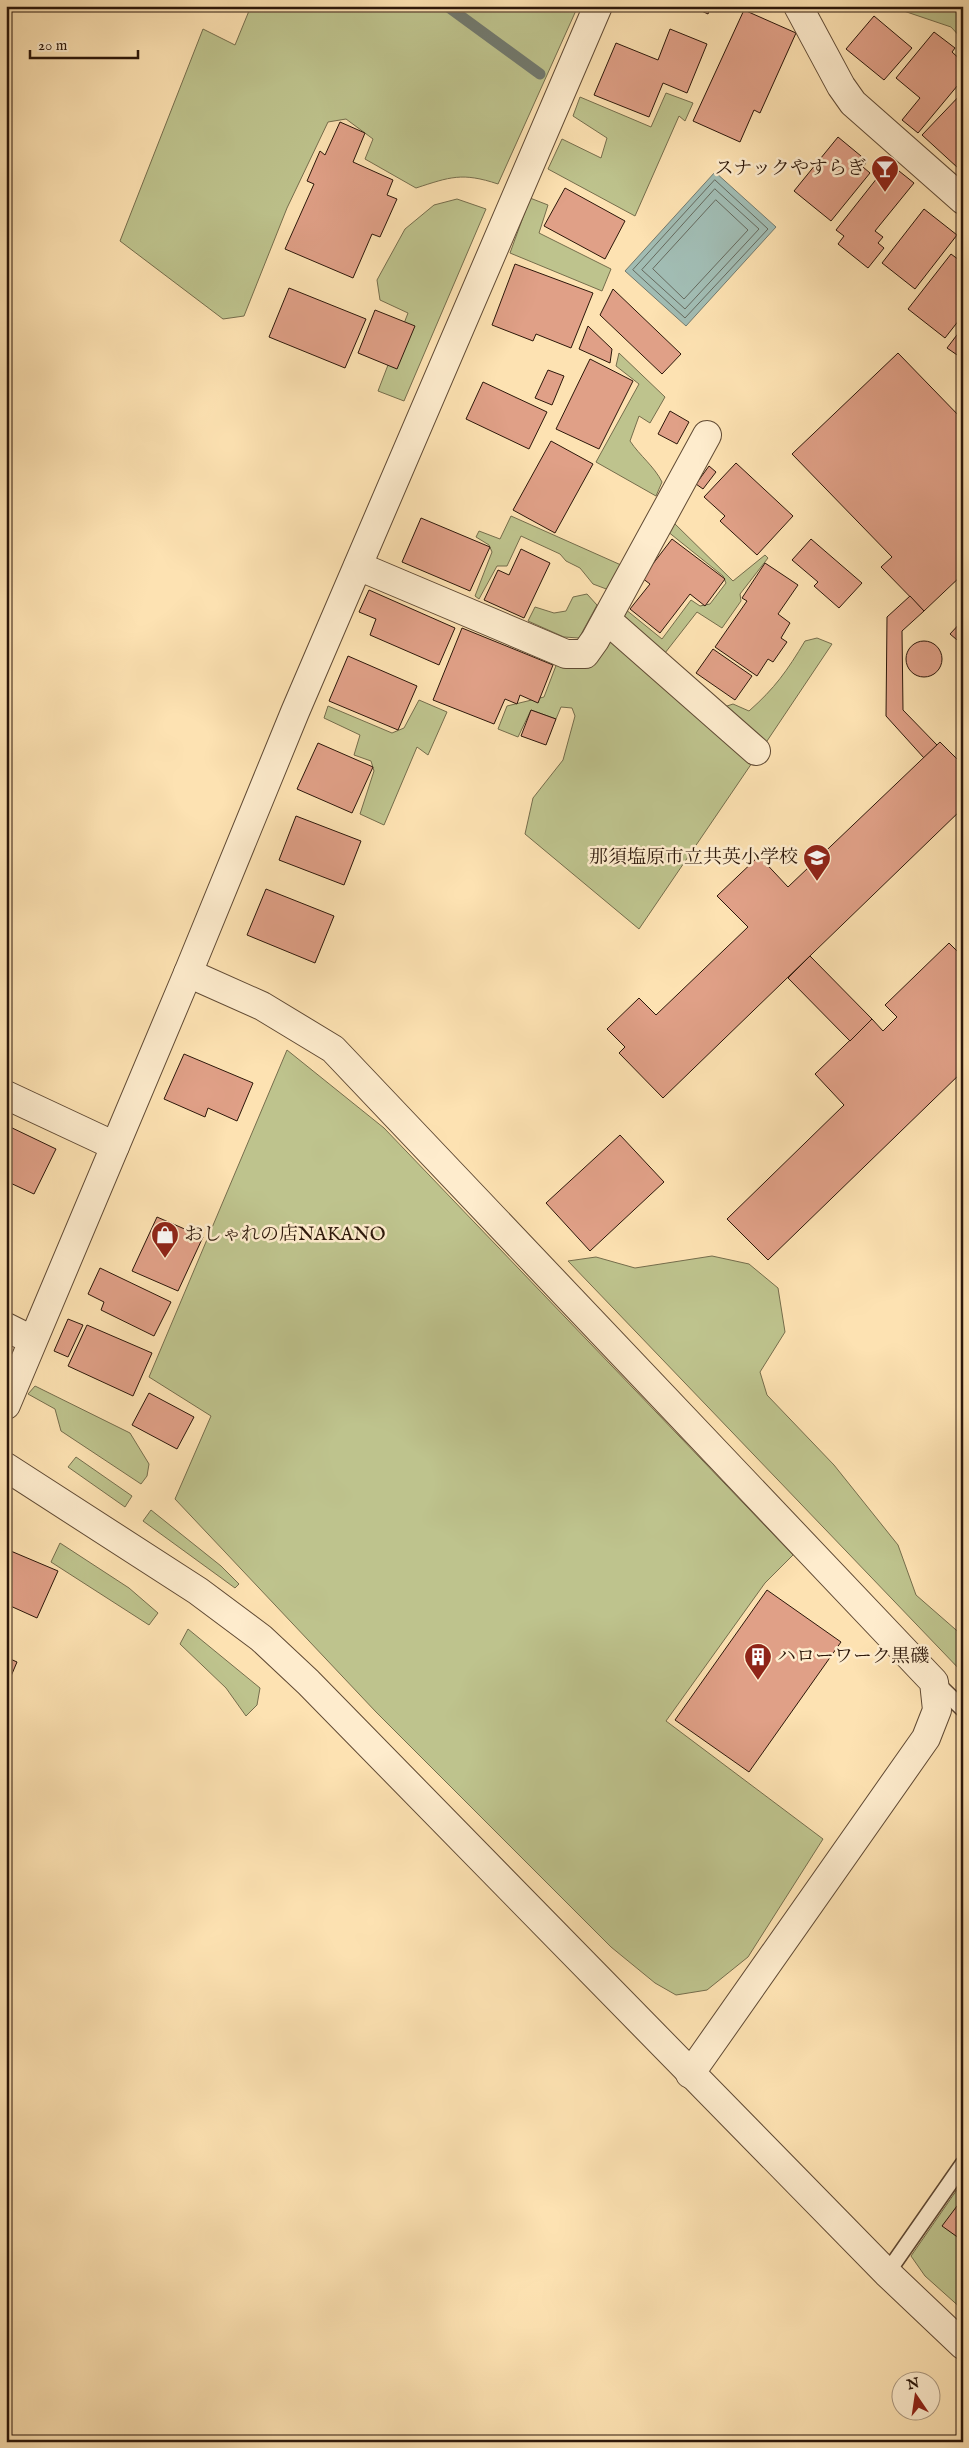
<svg xmlns="http://www.w3.org/2000/svg" width="969" height="2448" viewBox="0 0 969 2448" font-family="'IM FELL English','Noto Serif JP',serif">
<style>
.green{fill:#bec38d;stroke:#756d4c}
.water{fill:#a1bcb3;stroke:#727a6f}
.lines{fill:none;stroke-linecap:round;stroke-linejoin:round}
.shore{stroke:#666a5e;stroke-width:1}
.stream{stroke:#727a6f;stroke-width:11}
.building{fill:#e0a087;stroke:#2c170a}
.service-casing{stroke:#604a34;stroke-width:18}
.minor-casing{stroke:#604a34;stroke-width:30}
.tertiary-casing{stroke:#604a34;stroke-width:30}
.service{stroke:#feeccd;stroke-width:15}
.minor{stroke:#feeccd;stroke-width:28}
.tertiary{stroke:#feeccd;stroke-width:28}
.labels{text-anchor:middle;dominant-baseline:central;stroke-width:5;stroke-linejoin:round;paint-order:stroke}
.poi-label{font-size:19px;fill:#2c170a;stroke:#feeccd;text-anchor:end}
</style>
<rect width="100%" height="100%" fill="#fde2b2"/>
<filter id="stains"><feTurbulence type="fractalNoise" baseFrequency=".004" numOctaves="4"/><feColorMatrix values="0 0 0 0 .2 0 0 0 0 .09 0 0 0 0 .02 0 0 0 .5 -.17"/></filter>
<radialGradient id="worn" r=".72"><stop offset=".6" stop-color="#630" stop-opacity="0"/><stop offset="1" stop-color="#630" stop-opacity=".3"/></radialGradient>
<g class="green">
<path d="M 251,6 L 578,6 L 498,184 C 462,172 450,177 416,188 L 365,159 L 373,139 L 346,119 L 328,122 L 287,208 L 244,316 L 223,319 L 120,241 L 203,29 L 235,45 Z"/>
<path d="M 889,6 L 963,6 L 963,40 L 951,27 Z"/>
<path d="M 666,93 L 693,103 L 685,121 L 679,116 L 635,216 L 548,169 L 562,139 L 601,158 L 607,138 L 573,116 L 580,97 L 651,127 Z"/>
<path d="M 530,198 L 548,205 L 539,233 L 611,269 L 602,291 L 510,253 Z"/>
<path d="M 457,199 L 486,209 L 404,401 L 378,391 L 408,313 L 380,300 L 377,280 L 405,229 L 434,205 Z"/>
<path d="M 619,353 L 665,397 L 650,423 L 639,416 L 630,441 C 640,456 654,466 662,482 L 656,496 L 596,462 L 639,384 L 616,366 Z"/>
<path d="M 511,516 L 621,565 L 609,590 L 593,584 L 580,568 L 566,561 L 560,554 L 521,536 L 507,566 L 497,566 L 479,599 L 475,596 L 492,552 L 489,545 L 476,537 L 479,531 L 500,539 Z"/>
<path d="M 673,522 L 733,581 L 765,555 L 768,558 L 740,594 L 741,601 L 722,628 L 697,612 L 665,653 L 622,614 L 625,609 L 662,639 L 691,600 L 700,606 L 710,604 L 726,583 L 723,576 L 667,531 Z"/>
<path d="M 587,594 L 597,605 L 579,638 L 564,637 L 528,621 L 535,607 L 554,613 L 566,611 L 573,597 Z"/>
<path d="M 817,638 L 832,644 L 765,744 L 724,707 L 733,704 L 749,711 C 775,688 787,671 805,641 Z"/>
<path d="M 605,640 L 617,640 L 754,760 L 639,929 L 525,834 L 533,798 L 563,760 L 575,716 L 572,708 L 561,707 L 556,719 L 531,710 L 518,737 L 498,729 L 507,706 L 544,697 L 557,663 Z"/>
<path d="M 419,700 L 447,712 L 428,755 L 417,747 L 384,825 L 360,814 L 374,771 L 371,761 L 354,755 L 360,735 L 324,718 L 328,706 L 392,733 L 404,728 Z"/>
<path d="M 287,1050 L 384,1128 L 793,1555 L 765,1583 L 666,1721 L 823,1839 L 748,1957 L 707,1990 L 676,1995 L 655,1983 L 611,1947 L 376,1712 L 175,1499 L 211,1416 L 149,1377 Z"/>
<path d="M 712,1256 L 749,1264 L 778,1288 L 785,1332 L 760,1372 L 767,1395 L 834,1465 L 898,1545 L 916,1595 L 963,1636 L 963,1673 L 568,1261 L 596,1257 L 635,1268 Z"/>
<path d="M 35,1386 L 130,1433 L 149,1464 L 147,1476 L 141,1484 L 61,1431 L 55,1409 L 28,1394 Z"/>
<path d="M 76,1457 L 132,1496 L 125,1507 L 68,1467 Z"/>
<path d="M 151,1510 L 221,1566 L 239,1584 L 235,1588 L 143,1521 Z"/>
<path d="M 60,1543 L 129,1588 L 158,1613 L 149,1625 L 51,1562 Z"/>
<path d="M 188,1629 L 260,1688 L 257,1705 L 246,1716 L 226,1688 L 180,1644 Z"/>
<path d="M 963,2181 L 963,2310 L 925,2276 L 911,2256 Z"/>
</g>
<path class="water" d="M 715,172 L 776,227 L 686,326 L 625,271 Z"/>
<g class="lines">
<g class="shore">
<path d="M 715,180 L 768,229 L 685,318 L 633,270 Z"/>
<path d="M 715,189 L 759,229 L 685,309 L 642,270 Z"/>
<path d="M 716,200 L 748,230 L 684,299 L 653,269 Z"/>
</g>
<path class="stream" d="M 447,6 L 540,74"/>
</g>
<g class="building">
<path d="M 691,6 L 711,6 L 708,14 Z"/>
<path d="M 744,10 L 796,33 L 760,113 L 754,110 L 740,142 L 693,121 Z"/>
<path d="M 874,16 L 912,48 L 884,80 L 846,49 Z"/>
<path d="M 670,29 L 707,44 L 687,93 L 663,83 L 649,117 L 594,95 L 616,43 L 658,60 Z"/>
<path d="M 934,32 L 955,48 L 952,52 L 963,62 L 963,79 L 918,133 L 902,120 L 920,98 L 896,78 Z"/>
<path d="M 963,92 L 963,163 L 958,168 L 922,135 Z"/>
<path d="M 340,122 L 365,133 L 353,162 L 393,180 L 387,195 L 397,199 L 380,237 L 372,234 L 353,278 L 285,249 L 314,184 L 307,181 L 320,151 L 325,155 Z"/>
<path d="M 838,137 L 867,161 L 863,167 L 870,173 L 831,221 L 794,191 Z"/>
<path d="M 889,163 L 914,183 L 875,231 L 883,237 L 878,243 L 884,248 L 868,268 L 838,244 L 844,236 L 836,230 Z"/>
<path d="M 565,188 L 625,221 L 605,259 L 544,226 Z"/>
<path d="M 924,209 L 957,235 L 915,289 L 882,263 Z"/>
<path d="M 951,254 L 963,263 L 963,315 L 945,338 L 908,309 Z"/>
<path d="M 515,264 L 593,293 L 571,348 L 536,334 L 533,341 L 492,325 Z"/>
<path d="M 289,288 L 366,319 L 345,368 L 269,337 Z"/>
<path d="M 613,289 L 681,354 L 662,374 L 600,315 Z"/>
<path d="M 375,310 L 415,326 L 397,369 L 358,353 Z"/>
<path d="M 588,326 L 612,349 L 610,363 L 579,349 Z"/>
<path d="M 963,327 L 963,359 L 947,348 Z"/>
<path d="M 898,353 L 963,420 L 963,574 L 924,611 L 881,567 L 892,557 L 792,454 Z"/>
<path d="M 590,359 L 633,381 L 599,449 L 556,429 Z"/>
<path d="M 548,370 L 564,376 L 552,405 L 535,398 Z"/>
<path d="M 483,382 L 547,412 L 529,449 L 466,419 Z"/>
<path d="M 670,411 L 689,422 L 677,444 L 658,434 Z"/>
<path d="M 551,441 L 593,464 L 555,533 L 513,510 Z"/>
<path d="M 736,463 L 793,516 L 757,555 L 720,521 L 725,516 L 704,497 Z"/>
<path d="M 709,466 L 716,472 L 703,489 L 696,484 Z"/>
<path d="M 421,518 L 490,547 L 470,591 L 402,562 Z"/>
<path d="M 672,539 L 725,579 L 705,606 L 690,594 L 660,633 L 630,609 L 650,584 L 642,578 Z"/>
<path d="M 811,539 L 862,583 L 839,608 L 814,586 L 818,582 L 792,560 Z"/>
<path d="M 521,549 L 550,563 L 524,618 L 484,600 L 498,570 L 509,575 Z"/>
<path d="M 765,563 L 798,585 L 778,614 L 790,623 L 781,638 L 787,642 L 773,662 L 768,659 L 757,676 L 715,647 L 747,601 L 742,598 Z"/>
<path d="M 369,590 L 455,628 L 439,665 L 370,635 L 376,619 L 359,612 Z"/>
<path d="M 910,596 L 924,611 L 902,631 L 903,710 L 937,745 L 924,758 L 886,716 L 887,617 Z"/>
<path d="M 963,620 L 963,645 L 950,634 Z"/>
<path d="M 462,628 L 553,665 L 538,703 L 520,695 L 517,704 L 505,699 L 494,724 L 433,700 Z"/>
<circle cx="924" cy="659" r="18"/>
<path d="M 713,649 L 752,676 L 735,700 L 696,673 Z"/>
<path d="M 348,656 L 417,686 L 398,730 L 329,701 Z"/>
<path d="M 531,710 L 556,719 L 546,745 L 521,736 Z"/>
<path d="M 940,742 L 963,765 L 963,808 L 663,1098 L 619,1053 L 625,1047 L 607,1029 L 639,998 L 656,1015 L 748,927 L 717,896 L 759,856 L 788,887 Z"/>
<path d="M 318,743 L 373,767 L 352,813 L 297,789 Z"/>
<path d="M 296,816 L 361,841 L 344,885 L 279,860 Z"/>
<path d="M 266,889 L 334,916 L 315,963 L 247,935 Z"/>
<path d="M 949,943 L 963,957 L 963,1071 L 768,1260 L 727,1219 L 844,1105 L 815,1074 L 872,1019 L 883,1031 L 897,1017 L 885,1005 Z"/>
<path d="M 810,956 L 872,1019 L 850,1041 L 788,978 Z"/>
<path d="M 184,1054 L 253,1083 L 237,1121 L 208,1108 L 205,1117 L 164,1099 Z"/>
<path d="M 6,1125 L 56,1149 L 34,1194 L 6,1181 Z"/>
<path d="M 620,1135 L 664,1182 L 590,1251 L 546,1203 Z"/>
<path d="M 157,1217 L 203,1237 L 178,1291 L 132,1271 Z"/>
<path d="M 100,1268 L 171,1302 L 154,1336 L 101,1310 L 104,1302 L 88,1294 Z"/>
<path d="M 68,1319 L 83,1325 L 68,1357 L 54,1351 Z"/>
<path d="M 87,1325 L 152,1353 L 133,1396 L 68,1366 Z"/>
<path d="M 149,1393 L 194,1417 L 177,1449 L 132,1425 Z"/>
<path d="M 6,1549 L 58,1571 L 37,1618 L 6,1604 Z"/>
<path d="M 767,1590 L 841,1642 L 749,1772 L 675,1720 Z"/>
<path d="M 6,1657 L 17,1662 L 6,1688 Z"/>
<path d="M 963,2198 L 963,2241 L 942,2226 Z"/>
</g>
<g class="lines">
<defs>
<g id="service">
<path d="M 935,1682 L 963,1709"/>
<path d="M 887,2273 L 963,2164"/>
</g>
<g id="minor">
<path d="M 798,6 L 841,86 L 853,103 L 963,200"/>
<path d="M 358,566 L 566,654 L 585,654 L 595,640 L 707,435"/>
<path d="M 607,620 L 756,751"/>
<path d="M 188,973 L 262,1006 L 333,1049 L 934,1682 L 937,1710 L 926,1738 L 690,2074"/>
<path d="M 6,1095 L 115,1146"/>
<path d="M 6,1327 L 32,1340"/>
</g>
<g id="tertiary">
<path d="M 6,1405 L 188,973 L 295,712 L 598,6"/>
<path d="M 6,1467 L 198,1591 L 261,1638 L 308,1682 L 887,2273 L 963,2345"/>
</g>
</defs>
<use href="#service" class="service-casing"/>
<use href="#minor" class="minor-casing"/>
<use href="#tertiary" class="tertiary-casing"/>
<use href="#service" class="service"/>
<use href="#minor" class="minor"/>
<use href="#tertiary" class="tertiary"/>
</g>
<defs>
<symbol id="bar-pin" viewBox="-11 -11 22 30"><path d="M0 17L-7.5 6A9.5 9.5 0 1 1 7.5 6Z" fill="#8f2418" stroke="#feeccd"/><path d="M-6-5H6L.8 .8V4.5H3.5V6h-7V4.5H-.8V.8Z" fill="#fff"/></symbol>
<symbol id="school-pin" viewBox="-11 -11 22 30"><path d="M0 17L-7.5 6A9.5 9.5 0 1 1 7.5 6Z" fill="#8f2418" stroke="#feeccd"/><path d="M0-5L7-2L0 1L-7-2ZM-4 1L0 2.5L4 1V4Q0 6-4 4Z" fill="#fff"/></symbol>
<symbol id="shop-pin" viewBox="-11 -11 22 30"><path d="M0 17L-7.5 6A9.5 9.5 0 1 1 7.5 6Z" fill="#8f2418" stroke="#feeccd"/><path d="M-5-2.5h2.3a2.7 3.5 0 0 1 5.4 0H5L5.5 6h-11ZM-1.5-2.5h3a1.5 2.3 0 0 0-3 0Z" fill="#fff"/></symbol>
<symbol id="building-pin" viewBox="-11 -11 22 30"><path d="M0 17L-7.5 6A9.5 9.5 0 1 1 7.5 6Z" fill="#8f2418" stroke="#feeccd"/><path d="M-4-6H4V6H1V3H-1V6H-4ZM-2.5-4.3h1.7v1.8h-1.7ZM.8-4.3h1.7v1.8H.8ZM-2.5-1h1.7V.8h-1.7ZM.8-1h1.7V.8H.8Z" fill="#fff"/></symbol>
</defs>
<g fill-rule="evenodd">
<use href="#bar-pin" x="869" y="153" width="32" height="43"/>
<use href="#school-pin" x="801" y="842" width="32" height="43"/>
<use href="#shop-pin" x="149" y="1219" width="32" height="43"/>
<use href="#building-pin" x="742" y="1641" width="32" height="43"/>
</g>
<g class="labels">
<g class="poi-label">
<text x="866" y="169">スナックやすらぎ</text>
<text x="798" y="858">那須塩原市立共英小学校</text>
<text x="184" y="1235" text-anchor="start">おしゃれの店NAKANO</text>
<text x="777" y="1657" text-anchor="start">ハローワーク黒磯</text>
</g>
</g>
<rect width="969" height="2448" fill="none" stroke="#fde2b2" stroke-width="25"/>
<rect x="8" y="8" width="954" height="2433" fill="none" stroke="#2c170a" stroke-width="2.5"/>
<rect x="12" y="12" width="944" height="2423" fill="none" stroke="#2c170a"/>
<g transform="translate(916 2396) rotate(347)"><circle r="24" fill="#feeccd" stroke="#aa977f"/>
<path d="M0-4L9 19L0 12L-9 19Z" fill="#8f2418"/>
<text y="-8" font-size="14" font-weight="bold" text-anchor="middle" fill="#2c170a">N</text>
</g>
<path d="M30 50v8h108v-8" fill="none" stroke="#2c170a" stroke-width="2.5"/>
<text x="38" y="50" font-size="15" fill="#2c170a" stroke="#feeccd" stroke-width="4" paint-order="stroke">20 m</text>
<rect width="100%" height="100%" filter="url(#stains)"/>
<rect width="100%" height="100%" fill="url(#worn)"/>
</svg>
